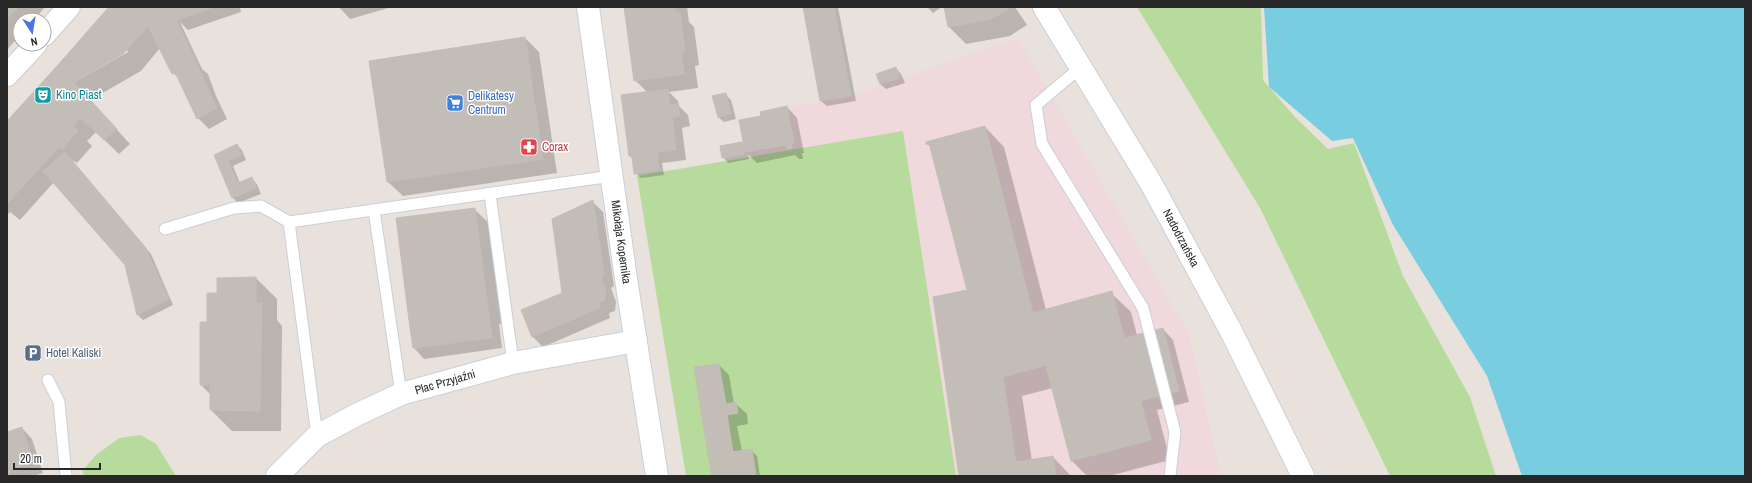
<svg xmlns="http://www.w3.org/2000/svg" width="1752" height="483" viewBox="0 0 1752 483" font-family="'Archivo Narrow',sans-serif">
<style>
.medical{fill:#efd9dc}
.green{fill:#b7db9d}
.water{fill:#79cde1}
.shadow{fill:#0003;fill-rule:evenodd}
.building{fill:#c2bdb7;stroke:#c4beb6}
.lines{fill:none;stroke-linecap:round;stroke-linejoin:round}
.service-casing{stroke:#caced9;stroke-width:13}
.minor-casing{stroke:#caced9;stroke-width:24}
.service{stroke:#fff;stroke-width:11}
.minor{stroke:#fff;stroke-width:22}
.labels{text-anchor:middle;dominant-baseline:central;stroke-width:3;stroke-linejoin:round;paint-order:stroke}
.culture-label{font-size:12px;fill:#0d838f;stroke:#fff;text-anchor:start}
.shop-label{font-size:12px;fill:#366cbe;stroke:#fff;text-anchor:start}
.health-label{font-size:12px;fill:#be3a42;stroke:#fff;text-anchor:start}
.street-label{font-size:12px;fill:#282828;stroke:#fff}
.service-label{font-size:12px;fill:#4e5e75;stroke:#fff;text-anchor:start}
</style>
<rect width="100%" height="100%" fill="#e9e2dc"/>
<path class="medical" d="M 1018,38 L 1189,334 L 1221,476 L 686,476 L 637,176 L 746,158 L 739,120 L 761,116 L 760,112 L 851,96 Z"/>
<g class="green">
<path d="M 1137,7 L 1261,7 L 1263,80 L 1295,117 L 1328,149 L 1354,143 L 1403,276 L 1470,397 L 1496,476 L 1390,476 L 1260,208 Z"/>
<path d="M 903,131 L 956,476 L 686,476 L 637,176 Z"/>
<path d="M 141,435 L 156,444 L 176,476 L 84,476 L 82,471 L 96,455 L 119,438 Z"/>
</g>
<path class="water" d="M 1264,7 L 1745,7 L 1745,476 L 1522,476 L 1487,376 L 1393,225 L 1353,138 L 1332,141 L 1269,87 Z"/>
<g class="shadow">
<path d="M 7,7 L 45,7 L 34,20 L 20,20 L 20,35 L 7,50 Z"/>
<path d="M 110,7 L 240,7 L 241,12 L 188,30 L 180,22 L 202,69 L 208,74 L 216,96 L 227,119 L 209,129 L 198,118 L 179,78 L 173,73 L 160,48 L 141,71 L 92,99 L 85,92 L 83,93 L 130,144 L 119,154 L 96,132 L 87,141 L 92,146 L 77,163 L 74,161 L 73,162 L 151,254 L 173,305 L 143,320 L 137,314 L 126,265 L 54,182 L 20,220 L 10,212 L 7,215 L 7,122 ZM 127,50 L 128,52 L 73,83 L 77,80 Z"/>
<path d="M 339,7 L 392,7 L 350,19 Z"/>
<path d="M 625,7 L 687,7 L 689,22 L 694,27 L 699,65 L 695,66 L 698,88 L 669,92 L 678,101 L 679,106 L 688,115 L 690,126 L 682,128 L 686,160 L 662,163 L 664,175 L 641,178 L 635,173 L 633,159 L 630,156 L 648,93 L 635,80 ZM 648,153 L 648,155 L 638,156 L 638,154 Z"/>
<path d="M 804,7 L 838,7 L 856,101 L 827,106 L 821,101 Z"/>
<path d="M 927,7 L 942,7 L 933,13 Z"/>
<path d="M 945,7 L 1015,7 L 1027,25 L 1010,36 L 966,44 L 949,27 Z"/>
<path d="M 525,38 L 539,52 L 557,173 L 403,196 L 388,182 Z"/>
<path d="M 896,68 L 901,74 L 905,83 L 886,89 L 880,84 Z"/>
<path d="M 725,94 L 731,100 L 736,119 L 724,122 L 718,117 Z"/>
<path d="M 787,107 L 797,118 L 804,153 L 802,153 L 803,159 L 799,159 L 795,155 L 757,163 L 748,154 L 749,159 L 728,163 L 723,157 L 742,143 L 745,147 L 762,117 Z"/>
<path d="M 985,127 L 1004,147 L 1046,310 L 1111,293 L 1131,312 L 1137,335 L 1163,329 L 1173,340 L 1189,402 L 1157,410 L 1170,460 L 1109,476 L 1087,476 L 1072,461 L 1053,388 L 1022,396 L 1032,461 L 1053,457 L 1071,476 L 961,476 L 968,290 L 931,148 L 927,143 Z"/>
<path d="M 237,145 L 242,150 L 246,160 L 233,166 L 240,183 L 251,178 L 257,184 L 261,194 L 238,203 L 233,198 L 215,155 Z"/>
<path d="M 592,201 L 603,212 L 614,286 L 611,288 L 616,302 L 615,311 L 609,313 L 610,318 L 543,347 L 532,336 L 564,293 L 553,219 Z"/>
<path d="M 474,209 L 489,223 L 502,324 L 499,324 L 502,348 L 424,359 L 414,348 Z"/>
<path d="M 256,278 L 277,299 L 277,320 L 282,326 L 281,431 L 232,431 L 211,410 L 211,395 L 201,385 L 208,323 Z"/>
<path d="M 719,365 L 729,375 L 734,404 L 736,404 L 747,414 L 748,424 L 737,426 L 742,451 L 751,450 L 757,456 L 760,476 L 713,476 Z"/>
<path d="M 22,428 L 32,439 L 43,473 L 33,476 L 7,476 L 7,433 Z"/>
</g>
<g class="building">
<path d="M 7,7 L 18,7 L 7,19 Z"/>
<path d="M 109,7 L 133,7 L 148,26 L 129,47 L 100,17 Z"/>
<path d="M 133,7 L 172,7 L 179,26 L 159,37 L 152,24 L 148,26 Z"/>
<path d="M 172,7 L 214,7 L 177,20 Z"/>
<path d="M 624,7 L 675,7 L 675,12 L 680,12 L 685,51 L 681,52 L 684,74 L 634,81 Z"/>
<path d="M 803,7 L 834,7 L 851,96 L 820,101 Z"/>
<path d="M 944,7 L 1010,7 L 1010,8 L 992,19 L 948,27 Z"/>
<path d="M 100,17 L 129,47 L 123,54 L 74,82 L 58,65 Z"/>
<path d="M 152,24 L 159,37 L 179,26 L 197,63 L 172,74 L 148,26 Z"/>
<path d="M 525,37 L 543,159 L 387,182 L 369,61 Z"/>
<path d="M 197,63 L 206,85 L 217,108 L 197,119 L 175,72 Z"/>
<path d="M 58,65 L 117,129 L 104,140 L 81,118 L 73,126 L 78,131 L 62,149 L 18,109 Z"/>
<path d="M 896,67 L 900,78 L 880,84 L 876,74 Z"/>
<path d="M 668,89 L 670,105 L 678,104 L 680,116 L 672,117 L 676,150 L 629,156 L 621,95 Z"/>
<path d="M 726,93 L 731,114 L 718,117 L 712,96 Z"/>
<path d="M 787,106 L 794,143 L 792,143 L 792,148 L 787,149 L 786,145 L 745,152 L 739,120 L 761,116 L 760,112 Z"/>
<path d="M 18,109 L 59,147 L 7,204 L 7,121 Z"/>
<path d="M 985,126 L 1046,365 L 1003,377 L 1016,462 L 1053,456 L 1056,476 L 959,476 L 933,297 L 967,290 L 929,143 L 926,145 L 926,142 Z"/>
<path d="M 742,142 L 744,154 L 722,158 L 720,146 Z"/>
<path d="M 237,144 L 242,155 L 228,161 L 238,183 L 252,177 L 256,188 L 232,198 L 214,155 Z"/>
<path d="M 65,152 L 145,247 L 169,299 L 137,315 L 125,265 L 43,171 Z"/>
<path d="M 657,152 L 659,170 L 634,174 L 632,156 Z"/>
<path d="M 593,200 L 604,275 L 562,293 L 552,219 Z"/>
<path d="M 475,208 L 488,309 L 409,320 L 396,218 Z"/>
<path d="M 256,277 L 256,303 L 262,303 L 260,411 L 210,410 L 210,385 L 200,385 L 200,322 L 207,322 L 207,293 L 217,293 L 217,278 Z"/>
<path d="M 601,277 L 606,291 L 604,301 L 599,302 L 599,308 L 532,337 L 521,310 Z"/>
<path d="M 1112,291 L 1151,440 L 1071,461 L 1032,313 Z"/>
<path d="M 488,309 L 492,338 L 413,348 L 409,320 Z"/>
<path d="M 1163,328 L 1179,391 L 1140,401 L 1124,338 Z"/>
<path d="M 719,364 L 726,404 L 736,402 L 738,413 L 727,415 L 733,452 L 708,455 L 694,367 Z"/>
<path d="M 22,427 L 33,463 L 9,469 L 10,476 L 7,476 L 7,432 Z"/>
<path d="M 752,449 L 756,476 L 728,476 L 724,453 Z"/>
<path d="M 724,453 L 728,476 L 712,476 L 708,455 Z"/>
</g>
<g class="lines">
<defs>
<g id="service">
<path d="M 1081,67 L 1036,105 L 1042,144 L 1143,308 L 1175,432 L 1170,476"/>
<path d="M 490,194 L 513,363"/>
<path d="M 374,210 L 401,394"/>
<path d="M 289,222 L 612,176"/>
<path d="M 165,229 L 234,208 L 261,206 L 289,222 L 317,436"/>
<path d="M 48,380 L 59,402 L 66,476"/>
</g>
<g id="minor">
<path d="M 588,7 L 626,279 L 657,476"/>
<path d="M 1044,7 L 1152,185 L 1232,333 L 1303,476"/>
<path d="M 44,35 L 69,7"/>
<path d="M 7,75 L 36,44"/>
<path d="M 277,476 L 317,436 L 356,415 L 401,394 L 513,363 L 636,341"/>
</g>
</defs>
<use href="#service" class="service-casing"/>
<use href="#minor" class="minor-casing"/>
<use href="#service" class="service"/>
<use href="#minor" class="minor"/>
</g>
<defs>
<symbol id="theatre-square" viewBox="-11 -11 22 22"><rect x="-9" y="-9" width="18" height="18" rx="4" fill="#0f9aa8" stroke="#fff"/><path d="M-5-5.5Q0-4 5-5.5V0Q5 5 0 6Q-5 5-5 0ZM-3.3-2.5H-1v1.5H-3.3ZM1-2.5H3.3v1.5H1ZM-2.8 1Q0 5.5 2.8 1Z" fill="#fff"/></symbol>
<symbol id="supermarket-square" viewBox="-11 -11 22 22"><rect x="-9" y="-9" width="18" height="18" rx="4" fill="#3f7fe0" stroke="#fff"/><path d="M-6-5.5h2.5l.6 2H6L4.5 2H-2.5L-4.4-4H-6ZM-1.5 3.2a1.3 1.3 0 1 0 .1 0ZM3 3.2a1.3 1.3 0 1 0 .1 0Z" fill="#fff"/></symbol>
<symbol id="pharmacy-square" viewBox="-11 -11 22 22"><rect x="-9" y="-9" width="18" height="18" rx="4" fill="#e0444e" stroke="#fff"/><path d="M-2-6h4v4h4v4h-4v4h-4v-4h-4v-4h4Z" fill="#fff"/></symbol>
<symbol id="parking-square" viewBox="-11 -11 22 22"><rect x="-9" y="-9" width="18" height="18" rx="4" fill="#5c6f8a" stroke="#fff"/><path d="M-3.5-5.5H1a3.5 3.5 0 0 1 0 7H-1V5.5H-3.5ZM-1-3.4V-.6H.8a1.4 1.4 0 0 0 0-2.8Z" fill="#fff"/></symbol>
</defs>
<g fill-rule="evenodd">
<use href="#theatre-square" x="33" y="85" width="20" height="20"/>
<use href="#supermarket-square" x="445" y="93" width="20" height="20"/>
<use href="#pharmacy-square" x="519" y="137" width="20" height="20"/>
<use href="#parking-square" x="23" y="343" width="20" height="20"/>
</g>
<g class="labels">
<g class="culture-label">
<text x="56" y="95">Kino Piast</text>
</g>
<g class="shop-label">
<text x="468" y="96">Delikatesy<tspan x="468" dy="14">Centrum</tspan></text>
</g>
<g class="health-label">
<text x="542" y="147">Corax</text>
</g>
<g class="street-label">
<text transform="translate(1181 238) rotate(62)">Nadodrzańska</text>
<text transform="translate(621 242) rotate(82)">Mikołaja Kopernika</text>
<text transform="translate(445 382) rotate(-16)">Plac Przyjaźni</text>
</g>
<g class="service-label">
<text x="46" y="353">Hotel Kaliski</text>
</g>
</g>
<rect width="1752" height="483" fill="none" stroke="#282828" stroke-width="16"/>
<g transform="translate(32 32) rotate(168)"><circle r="19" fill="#ffffff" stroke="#a9a9a9"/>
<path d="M0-3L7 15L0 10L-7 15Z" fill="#4b74e7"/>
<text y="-6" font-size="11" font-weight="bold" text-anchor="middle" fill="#282828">N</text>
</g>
<path d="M14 463v6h86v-6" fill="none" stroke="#282828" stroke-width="2"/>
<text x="20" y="463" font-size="12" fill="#282828" stroke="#ffffff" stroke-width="3" paint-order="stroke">20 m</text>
</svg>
